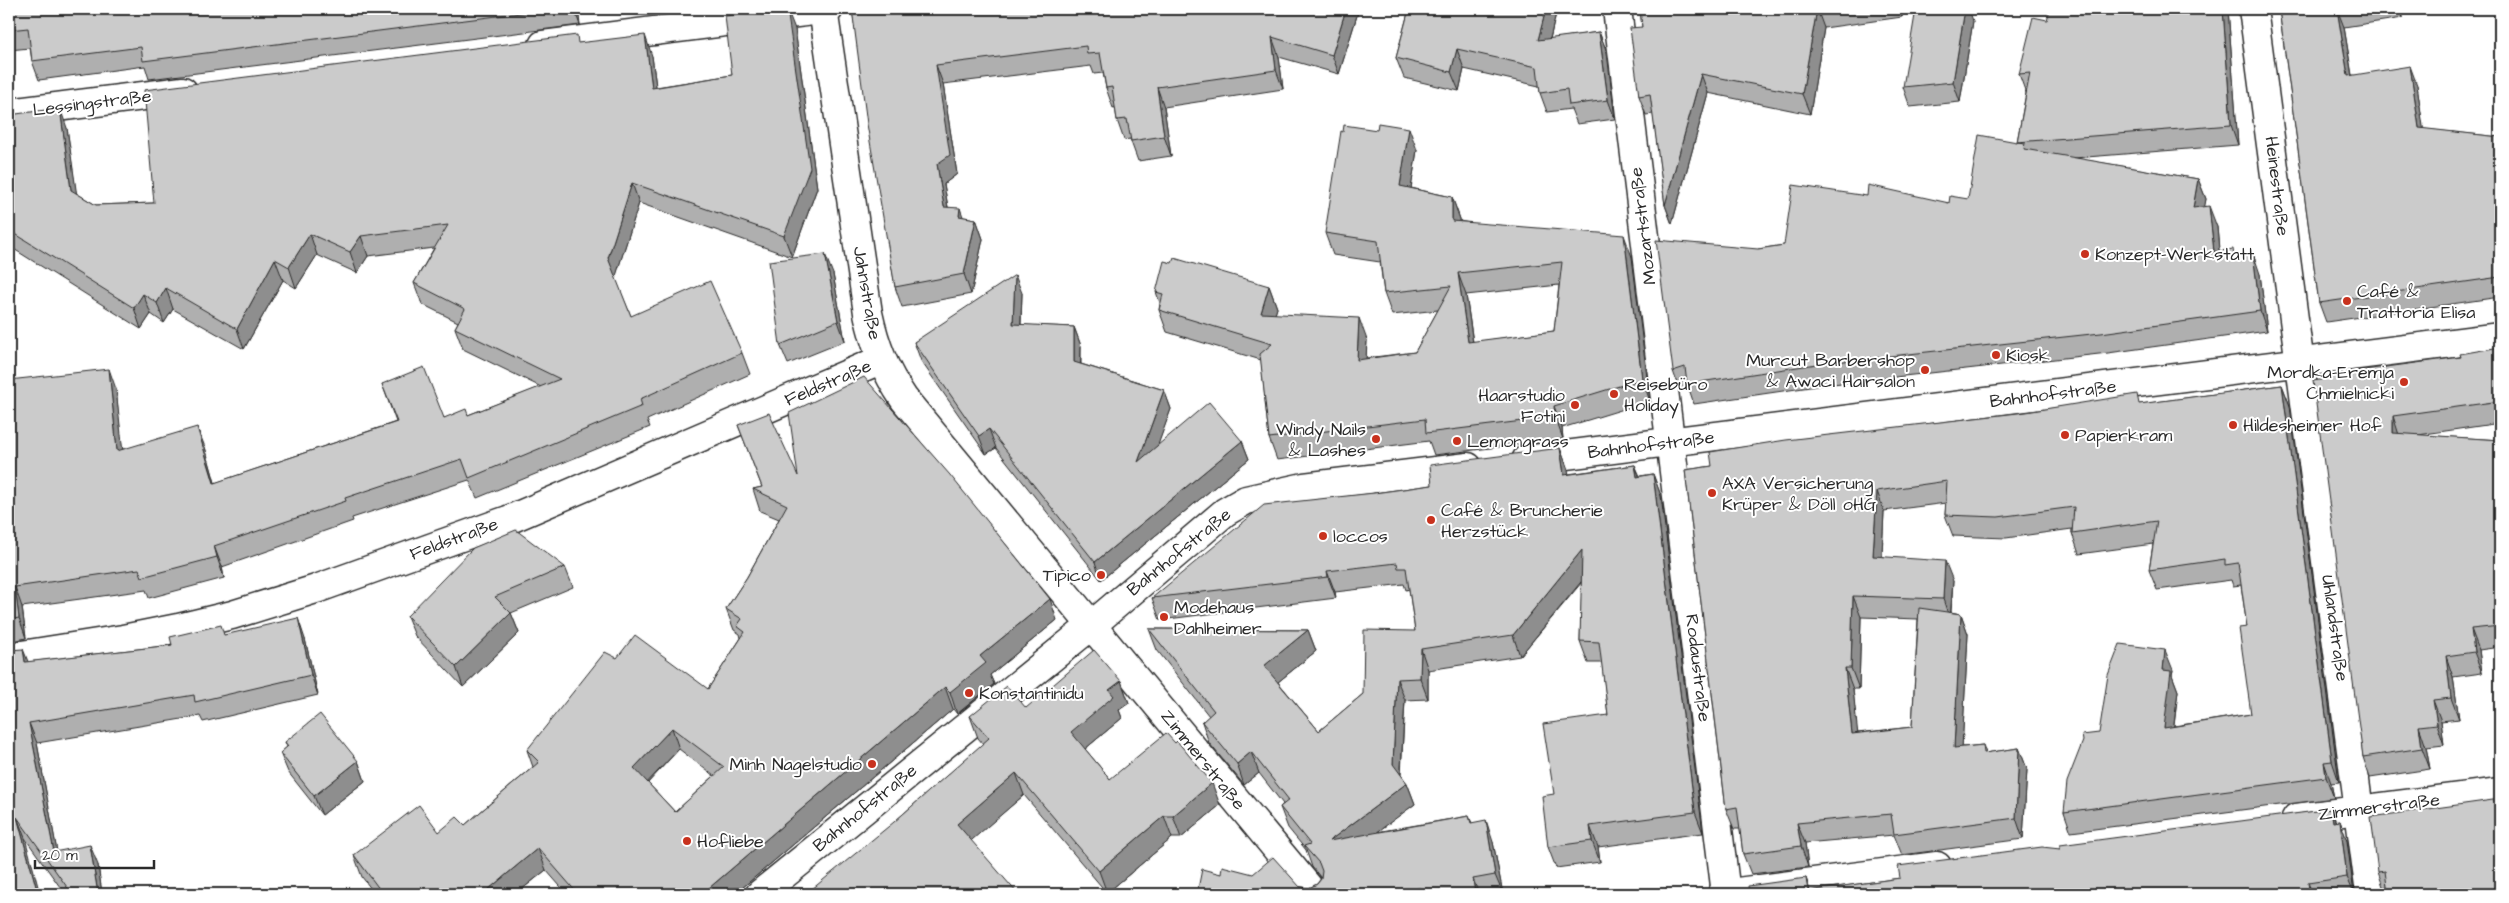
<svg xmlns="http://www.w3.org/2000/svg" width="2509" height="903" viewBox="0 0 2509 903" font-family="'Architects Daughter',sans-serif">
<style>
.lines{fill:none;stroke-linecap:round;stroke-linejoin:round}
.street-casing{stroke:#2b2b2b;stroke-width:31}
.street{stroke:#fff;stroke-width:28}
.wall{fill:#afafaf;stroke:#2b2b2b;fill-rule:evenodd}
.shaded-wall{fill:#8e8e8e;stroke:#2b2b2b}
.building{fill:#cbcbcb;stroke:#2b2b2b;fill-rule:evenodd}
.poi-dot{fill:#c8321e;stroke:#fff;stroke-width:2}
.labels{text-anchor:middle;dominant-baseline:central;stroke-width:4;stroke-linejoin:round;paint-order:stroke}
.street-label{font-size:18px;fill:#2b2b2b;stroke:#fff}
.poi-label{font-size:18px;fill:#2b2b2b;stroke:#fff;text-anchor:start}
</style>
<rect width="100%" height="100%" fill="#fff"/>
<filter id="ink" filterUnits="userSpaceOnUse"><feTurbulence type="fractalNoise" baseFrequency=".02" numOctaves="2"/><feDisplacementMap in="SourceGraphic" scale="10" xChannelSelector="R" yChannelSelector="G"/><feConvolveMatrix kernelMatrix="1 2 1 2 8 2 1 2 1" color-interpolation-filters="sRGB"/></filter>
<g filter="url(#ink)">
<g class="lines">
<defs>
<g id="street">
<path d="M 823,9 L 868,313 C 875,346 885,371 904,399 L 1314,894"/>
<path d="M 1617,9 L 1726,894"/>
<path d="M 2253,9 L 2370,894"/>
<path d="M 543,45 L 829,9"/>
<path d="M 9,113 L 183,91"/>
<path d="M 1526,460 L 2500,337"/>
<path d="M 9,657 L 123,639 L 178,628 L 232,615 L 316,589 L 508,520 L 880,360"/>
<path d="M 2296,818 L 2500,792"/>
<path d="M 760,894 L 1092,625 L 1225,512 L 1246,500 L 1304,487 L 1468,467"/>
<path d="M 1722,894 L 1937,866"/>
</g>
</defs>
<use href="#street" class="street-casing"/>
<use href="#street" class="street"/>
</g>
<g class="wall">
<path d="M 9,9 L 578,9 L 580,25 L 149,79 L 145,66 L 39,80 L 32,61 L 30,48 L 9,50 Z"/>
<path d="M 852,9 L 1359,9 L 1339,74 L 1279,57 L 1283,89 L 1164,107 L 1171,156 L 1138,161 L 1130,139 L 1124,140 L 1117,120 L 1115,107 L 1113,108 L 1106,88 L 1103,73 L 1094,74 L 1091,66 L 943,84 L 957,174 L 944,184 L 948,207 L 963,217 L 976,219 L 983,239 L 971,294 L 902,307 L 895,287 Z"/>
<path d="M 1409,9 L 1557,9 L 1550,39 L 1599,32 L 1607,52 L 1615,119 L 1577,124 L 1571,109 L 1547,112 L 1540,93 L 1539,86 L 1464,69 L 1459,91 L 1404,78 L 1396,58 Z"/>
<path d="M 1640,9 L 1902,9 L 1902,17 L 1824,28 L 1810,114 L 1708,93 L 1672,224 L 1665,205 L 1653,114 L 1646,115 L 1639,96 L 1642,27 Z"/>
<path d="M 2228,9 L 2238,145 L 2074,158 L 2198,179 L 2206,199 L 2204,207 L 2217,227 L 2219,251 L 2235,256 L 2260,274 L 2267,331 L 2108,353 L 1824,385 L 1694,404 L 1689,389 L 1680,391 L 1673,371 L 1758,249 L 1784,245 L 1867,196 L 1949,203 L 1968,199 L 2017,142 L 2026,93 L 2019,74 L 2047,20 Z"/>
<path d="M 2279,9 L 2402,9 L 2403,18 L 2344,27 L 2352,75 L 2417,85 L 2423,129 L 2500,137 L 2500,297 L 2326,322 L 2319,303 Z"/>
<path d="M 1973,21 L 1960,102 L 1910,107 L 1903,87 Z"/>
<path d="M 795,29 L 817,188 L 792,257 L 639,203 L 615,278 L 631,316 L 742,353 L 750,374 L 647,420 L 650,427 L 477,498 L 469,480 L 352,518 L 353,521 L 222,567 L 224,578 L 149,598 L 146,590 L 22,607 L 26,638 L 9,642 L 9,380 L 116,389 L 122,449 L 205,447 L 215,483 L 396,422 L 382,384 L 444,418 L 468,415 L 541,387 L 463,349 L 455,328 L 458,322 L 422,304 L 414,283 L 434,248 L 368,256 L 357,273 L 317,255 L 296,288 L 283,280 L 244,349 L 173,309 L 164,323 L 151,314 L 141,329 L 9,246 L 9,115 L 67,128 L 76,193 L 96,205 L 154,203 L 580,43 L 652,56 L 656,87 L 732,75 Z"/>
<path d="M 1417,150 L 1411,188 L 1452,197 L 1460,219 L 1460,221 L 1632,257 L 1650,401 L 1562,428 L 1563,439 L 1434,455 L 1429,441 L 1277,460 L 1269,438 L 1261,360 L 1167,332 L 1159,310 L 1160,303 L 1156,292 L 1269,286 L 1277,308 L 1275,314 L 1367,340 L 1366,358 L 1415,352 L 1438,310 L 1392,315 L 1384,293 L 1380,262 L 1333,255 L 1325,233 ZM 1559,285 L 1554,331 L 1473,342 L 1466,295 Z"/>
<path d="M 833,274 L 845,341 L 788,364 L 780,345 Z"/>
<path d="M 1022,293 L 1021,325 L 1074,327 L 1081,346 L 1081,364 L 1164,390 L 1171,409 L 1157,446 L 1242,441 L 1249,459 L 1101,580 L 996,448 L 986,454 L 921,361 L 914,342 Z"/>
<path d="M 2500,347 L 2500,423 L 2418,435 L 2500,440 L 2500,647 L 2479,650 L 2482,673 L 2453,677 L 2459,719 L 2441,721 L 2444,745 L 2426,747 L 2430,769 L 2370,778 L 2363,757 L 2326,379 L 2461,357 Z"/>
<path d="M 2282,385 L 2290,406 L 2339,782 L 2331,783 L 2334,798 L 2071,832 L 2064,812 L 2099,733 L 2173,670 L 2172,675 L 2178,691 L 2174,726 L 2251,714 L 2247,627 L 2241,585 L 2233,586 L 2231,580 L 2157,590 L 2149,570 L 2153,544 L 2079,554 L 2072,533 L 2072,529 L 2006,538 L 1953,536 L 1945,515 L 1946,503 L 1884,511 L 1882,556 L 1953,581 L 1951,612 L 1961,614 L 1968,634 L 1962,747 L 1983,745 L 1986,753 L 2019,748 L 2027,769 L 2023,839 L 1902,855 L 1894,835 L 1805,843 L 1808,867 L 1751,874 L 1743,854 L 1740,829 L 1734,829 L 1726,809 L 1685,470 L 2141,404 ZM 1861,617 L 1918,619 L 1912,727 L 1857,733 L 1853,689 L 1859,689 Z"/>
<path d="M 738,425 L 798,476 L 1057,620 L 990,675 L 994,684 L 957,714 L 953,709 L 735,894 L 567,894 L 546,870 L 516,894 L 375,894 L 362,877 L 354,855 L 465,825 L 533,767 L 527,750 L 617,658 L 708,689 L 741,638 L 740,634 L 734,630 L 726,609 L 747,577 L 779,519 L 760,511 L 753,489 L 762,487 ZM 679,749 L 714,776 L 675,812 L 648,783 Z"/>
<path d="M 1560,448 L 1568,470 L 1568,474 L 1635,465 L 1640,476 L 1653,474 L 1661,496 L 1703,833 L 1598,847 L 1600,862 L 1556,868 L 1548,847 L 1554,794 L 1608,715 L 1602,663 L 1588,663 L 1580,641 L 1582,582 L 1520,656 L 1428,670 L 1428,699 L 1405,700 L 1401,775 L 1407,783 L 1415,804 L 1376,832 L 1469,816 L 1472,823 L 1493,842 L 1503,894 L 1197,894 L 1221,874 L 1309,888 L 1317,884 L 1321,878 L 1312,867 L 1306,850 L 1288,828 L 1280,807 L 1283,804 L 1259,773 L 1244,785 L 1209,743 L 1202,722 L 1209,716 L 1157,650 L 1149,629 L 1308,630 L 1316,651 L 1278,682 L 1319,731 L 1363,694 L 1415,631 L 1409,589 L 1406,590 L 1404,584 L 1335,592 L 1336,598 L 1160,620 L 1152,598 L 1374,493 L 1432,485 Z"/>
<path d="M 565,567 L 573,587 L 511,613 L 519,633 L 463,687 L 415,636 L 407,616 Z"/>
<path d="M 225,635 L 305,639 L 318,695 L 203,722 L 200,716 L 37,743 L 57,852 L 98,865 L 102,894 L 65,894 L 25,838 L 9,894 L 28,662 L 172,645 Z"/>
<path d="M 1121,681 L 1129,703 L 1119,710 L 1122,718 L 1085,749 L 1110,779 L 1220,805 L 1181,838 L 1172,838 L 1107,893 L 1024,795 L 971,840 L 894,822 L 983,744 L 978,738 L 970,716 L 1026,708 Z"/>
<path d="M 285,742 L 358,761 L 365,781 L 322,815 L 288,772 L 280,753 L 287,747 Z"/>
<path d="M 2500,799 L 2388,892 L 2385,892 L 2378,872 Z"/>
<path d="M 2331,809 L 2336,822 L 2340,821 L 2347,841 L 2354,894 L 1749,894 L 1806,878 L 1810,891 L 1900,878 L 2060,849 Z"/>
</g>
<g class="shaded-wall">
<path d="M 574,9 L 578,9 L 580,25 Z"/>
<path d="M 787,9 L 795,29 L 817,188 L 792,257 L 784,236 Z"/>
<path d="M 1346,9 L 1359,9 L 1339,74 L 1332,55 Z"/>
<path d="M 1546,9 L 1557,9 L 1545,60 L 1538,40 Z"/>
<path d="M 1817,9 L 1824,28 L 1810,114 L 1802,94 Z"/>
<path d="M 1899,9 L 1902,9 L 1902,17 Z"/>
<path d="M 1965,9 L 1969,9 L 1973,21 L 1960,102 L 1953,82 Z"/>
<path d="M 2223,9 L 2228,9 L 2238,145 L 2231,125 Z"/>
<path d="M 2337,9 L 2344,27 L 2355,95 L 2348,76 Z"/>
<path d="M 2400,9 L 2402,9 L 2403,18 Z"/>
<path d="M 1599,32 L 1607,52 L 1615,119 L 1608,100 Z"/>
<path d="M 645,35 L 652,56 L 659,109 L 652,88 Z"/>
<path d="M 1272,37 L 1279,57 L 1283,89 L 1276,70 Z"/>
<path d="M 1457,49 L 1464,69 L 1459,91 L 1451,72 Z"/>
<path d="M 936,65 L 943,84 L 957,174 L 944,184 L 951,226 L 944,207 L 937,164 Z"/>
<path d="M 2410,66 L 2417,85 L 2426,147 L 2419,128 Z"/>
<path d="M 1701,74 L 1708,93 L 1672,224 L 1665,205 Z"/>
<path d="M 1157,87 L 1164,107 L 1171,156 L 1164,136 Z"/>
<path d="M 60,108 L 67,128 L 79,210 L 71,190 Z"/>
<path d="M 1409,128 L 1417,150 L 1408,208 L 1400,186 Z"/>
<path d="M 2198,179 L 2206,199 L 2201,228 L 2193,208 Z"/>
<path d="M 632,183 L 639,203 L 615,279 L 608,258 Z"/>
<path d="M 1452,197 L 1460,219 L 1460,243 L 1452,221 Z"/>
<path d="M 2209,206 L 2217,227 L 2221,272 L 2214,252 Z"/>
<path d="M 960,208 L 967,228 L 959,216 Z"/>
<path d="M 976,219 L 983,239 L 971,294 L 964,274 Z"/>
<path d="M 310,234 L 317,255 L 296,288 L 289,267 Z"/>
<path d="M 1624,235 L 1632,257 L 1650,401 L 1642,379 Z"/>
<path d="M 361,236 L 368,256 L 357,273 L 350,252 Z"/>
<path d="M 2253,253 L 2260,274 L 2267,331 L 2260,311 Z"/>
<path d="M 825,254 L 833,274 L 845,341 L 838,321 Z"/>
<path d="M 275,259 L 283,280 L 244,349 L 237,329 Z"/>
<path d="M 1458,273 L 1466,295 L 1476,364 L 1468,342 Z"/>
<path d="M 1015,275 L 1022,293 L 1020,343 L 1013,324 Z"/>
<path d="M 1269,286 L 1277,308 L 1269,335 L 1261,313 Z"/>
<path d="M 166,288 L 173,309 L 164,323 L 157,303 Z"/>
<path d="M 143,294 L 151,314 L 141,329 L 134,308 Z"/>
<path d="M 1359,318 L 1367,340 L 1365,381 L 1357,360 Z"/>
<path d="M 1074,327 L 1081,346 L 1080,381 L 1074,362 Z"/>
<path d="M 109,369 L 116,389 L 125,471 L 117,451 Z"/>
<path d="M 2282,385 L 2290,406 L 2339,782 L 2332,761 Z"/>
<path d="M 1164,390 L 1171,409 L 1145,481 L 1138,462 Z"/>
<path d="M 1554,406 L 1562,428 L 1563,439 L 1555,417 Z"/>
<path d="M 2393,416 L 2400,438 L 2393,433 Z"/>
<path d="M 197,427 L 205,447 L 221,504 L 214,483 Z"/>
<path d="M 989,429 L 996,448 L 986,454 L 979,436 Z"/>
<path d="M 1242,441 L 1249,459 L 1101,580 L 1095,562 Z"/>
<path d="M 1560,448 L 1568,470 L 1572,496 L 1564,475 Z"/>
<path d="M 1635,465 L 1643,486 L 1637,477 Z"/>
<path d="M 1653,474 L 1661,496 L 1703,833 L 1695,812 Z"/>
<path d="M 1877,491 L 1884,511 L 1881,576 L 1873,556 Z"/>
<path d="M 214,546 L 222,567 L 224,578 L 217,557 Z"/>
<path d="M 1582,550 L 1590,571 L 1520,656 L 1513,635 Z"/>
<path d="M 1945,561 L 1953,581 L 1950,620 L 1943,599 Z"/>
<path d="M 1327,571 L 1335,592 L 1336,598 L 1328,577 Z"/>
<path d="M 15,587 L 22,607 L 26,638 L 19,618 Z"/>
<path d="M 1853,596 L 1861,617 L 1859,689 L 1851,668 Z"/>
<path d="M 1050,599 L 1057,620 L 990,675 L 994,684 L 957,714 L 950,692 L 980,656 Z"/>
<path d="M 511,613 L 519,633 L 463,687 L 456,667 Z"/>
<path d="M 1961,614 L 1968,634 L 1961,769 L 1954,748 Z"/>
<path d="M 298,618 L 305,639 L 318,695 L 311,675 Z"/>
<path d="M 2471,629 L 2479,650 L 2482,673 L 2474,652 Z"/>
<path d="M 1308,630 L 1316,651 L 1272,687 L 1264,666 Z"/>
<path d="M 23,649 L 31,669 L 25,662 Z"/>
<path d="M 1421,649 L 1428,670 L 1428,699 L 1420,678 Z"/>
<path d="M 2165,650 L 2173,670 L 2172,675 L 2178,691 L 2171,749 L 2164,728 L 2163,670 Z"/>
<path d="M 2446,656 L 2453,677 L 2459,719 L 2451,698 Z"/>
<path d="M 1845,668 L 1853,689 L 1860,754 L 1852,734 Z"/>
<path d="M 1397,679 L 1405,700 L 1400,785 L 1393,764 Z"/>
<path d="M 1121,681 L 1129,703 L 1119,710 L 1122,718 L 1079,754 L 1071,732 L 1109,690 Z"/>
<path d="M 945,687 L 953,709 L 735,894 L 702,894 Z"/>
<path d="M 2433,700 L 2441,721 L 2444,745 L 2437,724 Z"/>
<path d="M 29,723 L 37,743 L 61,873 L 54,852 Z"/>
<path d="M 2419,726 L 2426,747 L 2430,769 L 2422,748 Z"/>
<path d="M 672,728 L 679,749 L 641,789 L 634,768 Z"/>
<path d="M 2019,748 L 2027,769 L 2023,839 L 2016,818 Z"/>
<path d="M 1251,752 L 1259,773 L 1244,785 L 1237,764 Z"/>
<path d="M 358,761 L 365,781 L 322,815 L 314,796 Z"/>
<path d="M 2324,762 L 2331,783 L 2334,798 L 2326,777 Z"/>
<path d="M 1016,773 L 1024,795 L 965,846 L 957,824 Z"/>
<path d="M 1212,783 L 1220,805 L 1181,838 L 1173,816 Z"/>
<path d="M 1407,783 L 1415,804 L 1337,862 L 1329,841 Z"/>
<path d="M 2331,809 L 2338,829 L 2333,822 Z"/>
<path d="M 1164,816 L 1172,838 L 1107,893 L 1099,871 Z"/>
<path d="M 17,817 L 25,838 L 40,894 L 38,894 Z"/>
<path d="M 1486,820 L 1493,842 L 1503,894 L 1495,875 Z"/>
<path d="M 2340,821 L 2347,841 L 2354,894 L 2347,877 Z"/>
<path d="M 1797,823 L 1805,843 L 1808,867 L 1801,846 Z"/>
<path d="M 1590,826 L 1598,847 L 1600,862 L 1592,841 Z"/>
<path d="M 90,845 L 98,865 L 102,894 L 98,894 Z"/>
<path d="M 538,848 L 546,870 L 516,894 L 483,894 Z"/>
<path d="M 1806,878 L 1811,894 L 1808,891 Z"/>
<path d="M 1473,879 L 1479,894 L 1475,894 Z"/>
<path d="M 2308,883 L 2313,894 L 2310,894 Z"/>
</g>
<g class="building">
<path d="M 9,9 L 552,9 L 143,61 L 141,47 L 32,61 L 28,28 L 9,30 Z"/>
<path d="M 785,9 L 787,9 L 810,168 L 784,236 L 632,183 L 608,258 L 631,316 L 710,281 L 742,353 L 640,399 L 642,406 L 469,478 L 462,459 L 345,498 L 346,501 L 214,546 L 217,557 L 142,577 L 139,569 L 15,587 L 19,618 L 9,620 L 9,380 L 109,369 L 117,451 L 197,427 L 214,483 L 397,422 L 382,384 L 424,367 L 444,418 L 466,409 L 468,415 L 560,379 L 455,328 L 465,309 L 414,283 L 448,225 L 361,236 L 350,252 L 310,234 L 289,267 L 275,259 L 237,329 L 166,288 L 157,303 L 143,294 L 134,308 L 9,230 L 9,115 L 60,108 L 71,190 L 96,205 L 154,203 L 144,90 L 577,35 L 578,43 L 645,35 L 652,88 L 732,75 L 725,16 Z"/>
<path d="M 852,9 L 1346,9 L 1332,55 L 1272,37 L 1276,70 L 1157,87 L 1164,136 L 1131,141 L 1127,119 L 1117,120 L 1112,87 L 1106,88 L 1100,53 L 1087,54 L 1086,46 L 936,65 L 950,155 L 937,164 L 944,207 L 960,208 L 959,216 L 976,219 L 964,274 L 895,287 L 867,124 Z"/>
<path d="M 1409,9 L 1546,9 L 1538,40 L 1599,32 L 1608,100 L 1569,105 L 1567,89 L 1540,93 L 1537,67 L 1457,49 L 1451,72 L 1396,58 Z"/>
<path d="M 1640,9 L 1817,9 L 1802,94 L 1701,74 L 1665,205 L 1650,94 L 1639,96 L 1630,28 L 1642,27 Z"/>
<path d="M 1916,9 L 1965,9 L 1953,82 L 1903,87 Z"/>
<path d="M 2050,9 L 2223,9 L 2231,125 L 2017,142 L 2025,143 L 2024,149 L 2198,179 L 2193,208 L 2209,206 L 2214,252 L 2233,249 L 2234,256 L 2253,253 L 2260,311 L 2101,333 L 1817,364 L 1687,384 L 1685,367 L 1673,371 L 1656,240 L 1758,249 L 1784,245 L 1793,185 L 1867,196 L 1868,185 L 1949,203 L 1950,196 L 1968,199 L 1979,135 L 2017,142 L 2030,73 L 2019,74 L 2033,17 L 2047,20 Z"/>
<path d="M 2279,9 L 2337,9 L 2348,76 L 2410,66 L 2419,128 L 2500,137 L 2500,277 L 2319,303 Z"/>
<path d="M 1378,123 L 1409,128 L 1400,186 L 1452,197 L 1452,221 L 1624,235 L 1642,379 L 1554,406 L 1555,417 L 1426,433 L 1425,419 L 1269,438 L 1260,354 L 1272,344 L 1159,310 L 1163,294 L 1156,292 L 1164,261 L 1172,263 L 1174,258 L 1269,286 L 1261,313 L 1359,318 L 1357,360 L 1415,352 L 1451,286 L 1384,293 L 1378,241 L 1325,233 L 1341,131 L 1343,132 L 1344,125 L 1377,130 ZM 1562,262 L 1554,331 L 1468,342 L 1458,273 Z"/>
<path d="M 825,254 L 838,321 L 780,345 L 769,261 Z"/>
<path d="M 1015,275 L 1013,324 L 1074,327 L 1074,362 L 1164,390 L 1138,462 L 1209,402 L 1242,441 L 1095,562 L 989,429 L 979,436 L 914,342 Z"/>
<path d="M 2500,347 L 2500,401 L 2393,416 L 2393,433 L 2500,440 L 2500,626 L 2471,629 L 2474,652 L 2446,656 L 2451,698 L 2433,700 L 2437,724 L 2419,726 L 2422,748 L 2363,757 L 2313,381 L 2326,379 L 2326,375 L 2461,357 L 2460,354 Z"/>
<path d="M 864,377 L 950,475 L 1050,599 L 980,656 L 986,663 L 950,692 L 945,687 L 702,894 L 578,894 L 538,848 L 483,894 L 383,894 L 354,855 L 419,805 L 439,832 L 457,817 L 465,825 L 539,762 L 527,750 L 605,652 L 617,658 L 635,635 L 708,689 L 745,632 L 737,626 L 742,619 L 726,609 L 747,577 L 787,505 L 753,489 L 762,487 L 738,425 L 769,413 L 798,476 L 789,413 ZM 672,728 L 724,767 L 675,812 L 634,768 Z"/>
<path d="M 2282,385 L 2332,761 L 2324,762 L 2326,777 L 2064,812 L 2067,782 L 2083,741 L 2082,735 L 2099,733 L 2108,675 L 2120,644 L 2165,650 L 2163,670 L 2171,671 L 2164,728 L 2251,714 L 2239,628 L 2247,627 L 2238,563 L 2225,565 L 2225,559 L 2149,570 L 2157,521 L 2072,533 L 2074,507 L 1998,517 L 1945,515 L 1947,481 L 1877,491 L 1873,556 L 1945,561 L 1943,599 L 1853,596 L 1851,668 L 1845,668 L 1852,734 L 1912,727 L 1919,608 L 1961,614 L 1954,748 L 1983,745 L 1984,753 L 2019,748 L 2016,818 L 1894,834 L 1891,814 L 1797,823 L 1801,846 L 1743,854 L 1737,807 L 1726,809 L 1685,470 L 1712,466 L 1710,452 L 1786,440 L 2026,412 L 2137,394 L 2139,404 Z"/>
<path d="M 1560,448 L 1564,475 L 1635,465 L 1637,477 L 1653,474 L 1695,812 L 1590,826 L 1592,841 L 1548,847 L 1542,796 L 1554,794 L 1543,724 L 1608,715 L 1599,642 L 1580,641 L 1582,550 L 1513,635 L 1421,649 L 1420,678 L 1397,679 L 1393,764 L 1407,783 L 1329,841 L 1469,816 L 1471,823 L 1486,820 L 1495,875 L 1473,879 L 1475,894 L 1420,894 L 1420,888 L 1374,894 L 1197,894 L 1202,869 L 1221,874 L 1222,866 L 1253,874 L 1273,857 L 1300,887 L 1309,888 L 1317,884 L 1321,879 L 1322,871 L 1319,863 L 1304,846 L 1310,844 L 1280,807 L 1289,800 L 1251,752 L 1237,764 L 1202,722 L 1214,711 L 1149,629 L 1308,630 L 1264,666 L 1319,731 L 1363,694 L 1364,630 L 1415,631 L 1406,568 L 1398,568 L 1397,563 L 1327,571 L 1328,577 L 1152,598 L 1264,505 L 1374,493 L 1432,485 L 1430,465 Z"/>
<path d="M 516,530 L 565,567 L 495,597 L 511,613 L 456,667 L 407,616 L 473,548 Z"/>
<path d="M 298,618 L 311,675 L 195,702 L 194,695 L 29,723 L 54,852 L 90,845 L 98,894 L 72,894 L 17,817 L 38,894 L 9,894 L 9,650 L 23,649 L 25,662 L 172,645 L 170,637 L 221,625 L 224,635 Z"/>
<path d="M 1094,650 L 1121,681 L 1109,690 L 1114,696 L 1071,732 L 1110,779 L 1166,733 L 1175,743 L 1177,741 L 1212,783 L 1173,816 L 1164,816 L 1099,871 L 1016,773 L 957,824 L 1018,894 L 806,894 L 894,822 L 989,738 L 970,716 L 1007,686 L 1026,708 Z"/>
<path d="M 320,714 L 358,761 L 314,796 L 280,753 L 288,746 L 285,742 Z"/>
<path d="M 2500,799 L 2500,894 L 2388,894 L 2385,871 L 2378,872 L 2371,817 Z"/>
<path d="M 2331,809 L 2333,822 L 2340,821 L 2347,877 L 2308,883 L 2310,894 L 1749,894 L 1748,886 L 1806,878 L 1808,891 L 1900,878 L 1898,866 L 2042,847 L 2060,849 L 2060,845 Z"/>
</g>
</g>
<g class="poi-dot">
<circle cx="2085" cy="254" r="5"/>
<circle cx="2347" cy="301" r="5"/>
<circle cx="1996" cy="355" r="5"/>
<circle cx="1925" cy="370" r="5"/>
<circle cx="2404" cy="382" r="5"/>
<circle cx="1614" cy="394" r="5"/>
<circle cx="1575" cy="405" r="5"/>
<circle cx="2233" cy="425" r="5"/>
<circle cx="2065" cy="435" r="5"/>
<circle cx="1376" cy="439" r="5"/>
<circle cx="1457" cy="441" r="5"/>
<circle cx="1712" cy="493" r="5"/>
<circle cx="1431" cy="520" r="5"/>
<circle cx="1323" cy="536" r="5"/>
<circle cx="1101" cy="575" r="5"/>
<circle cx="1164" cy="617" r="5"/>
<circle cx="969" cy="693" r="5"/>
<circle cx="872" cy="764" r="5"/>
<circle cx="687" cy="841" r="5"/>
</g>
<g class="labels">
<g class="street-label">
<text transform="translate(92 103) rotate(-7)">Lessingstraße</text>
<text transform="translate(2277 186) rotate(83)">Heinestraße</text>
<text transform="translate(1643 226) rotate(-97)">Mozartstraße</text>
<text transform="translate(867 293) rotate(80)">Jahnstraße</text>
<text transform="translate(828 383) rotate(-23)">Feldstraße</text>
<text transform="translate(2053 394) rotate(-7)">Bahnhofstraße</text>
<text transform="translate(1651 445) rotate(-7)">Bahnhofstraße</text>
<text transform="translate(454 539) rotate(-20)">Feldstraße</text>
<text transform="translate(1179 552) rotate(-39)">Bahnhofstraße</text>
<text transform="translate(2335 628) rotate(82)">Uhlandstraße</text>
<text transform="translate(1698 668) rotate(83)">Rodaustraße</text>
<text transform="translate(1203 760) rotate(51)">Zimmerstraße</text>
<text transform="translate(2379 807) rotate(-7)">Zimmerstraße</text>
<text transform="translate(865 808) rotate(-39)">Bahnhofstraße</text>
</g>
<g class="poi-label">
<text x="2095" y="254">Konzept-Werkstatt</text>
<text x="2357" y="291">Café &amp;<tspan x="2357" dy="21">Trattoria Elisa</tspan></text>
<text x="2006" y="355">Kiosk</text>
<text x="1915" y="360" text-anchor="end">Murcut Barbershop<tspan x="1915" dy="21">&amp; Awaci Hairsalon</tspan></text>
<text x="2394" y="372" text-anchor="end">Mordka-Eremja<tspan x="2394" dy="21">Chmielnicki</tspan></text>
<text x="1624" y="384">Reisebüro<tspan x="1624" dy="21">Holiday</tspan></text>
<text x="1565" y="395" text-anchor="end">Haarstudio<tspan x="1565" dy="21">Fotini</tspan></text>
<text x="2243" y="425">Hildesheimer Hof</text>
<text x="1366" y="429" text-anchor="end">Windy Nails<tspan x="1366" dy="21">&amp; Lashes</tspan></text>
<text x="2075" y="435">Papierkram</text>
<text x="1467" y="441">Lemongrass</text>
<text x="1722" y="483">AXA Versicherung<tspan x="1722" dy="21">Krüper &amp; Döll oHG</tspan></text>
<text x="1441" y="510">Café &amp; Bruncherie<tspan x="1441" dy="21">Herzstück</tspan></text>
<text x="1333" y="536">loccos</text>
<text x="1091" y="575" text-anchor="end">Tipico</text>
<text x="1174" y="607">Modehaus<tspan x="1174" dy="21">Dahlheimer</tspan></text>
<text x="979" y="693">Konstantinidu</text>
<text x="862" y="764" text-anchor="end">Minh Nagelstudio</text>
<text x="697" y="841">Hofliebe</text>
</g>
</g>
<rect width="2509" height="903" fill="none" stroke="#fff" stroke-width="30"/>
<rect x="15" y="15" width="2479" height="873" fill="none" stroke="#2b2b2b" stroke-width="2" filter="url(#ink)"/>
<path d="M35 860v8h119v-8" fill="none" stroke="#2b2b2b" stroke-width="2.5"/>
<text x="42" y="860" font-size="15" fill="#2b2b2b" stroke="#ffffff" stroke-width="4" paint-order="stroke">20 m</text>
</svg>
